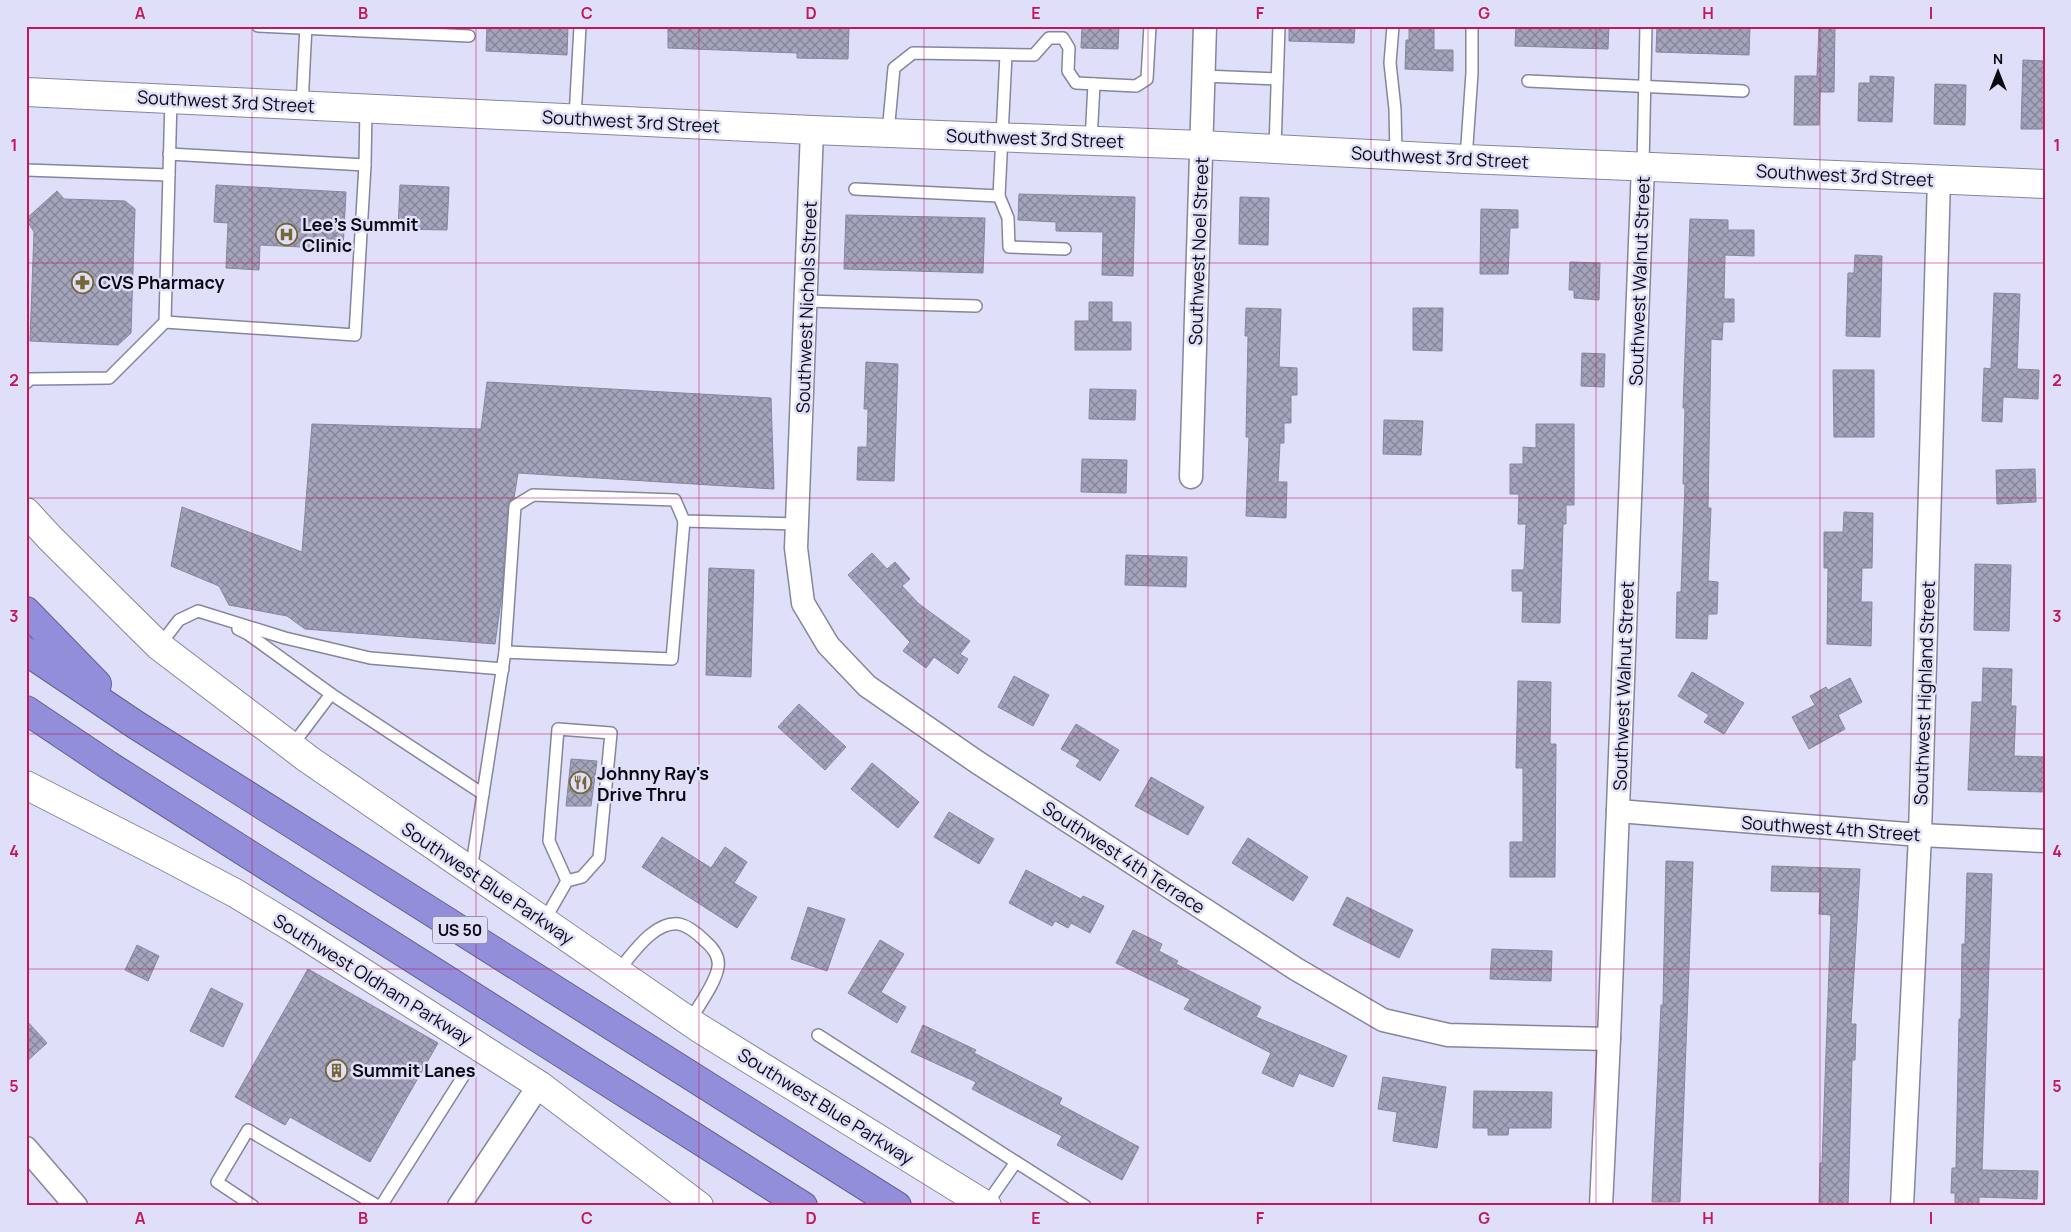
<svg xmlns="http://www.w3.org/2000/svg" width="2071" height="1232" viewBox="0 0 2071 1232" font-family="Manrope,sans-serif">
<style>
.building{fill:url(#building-cross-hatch);stroke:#87869e}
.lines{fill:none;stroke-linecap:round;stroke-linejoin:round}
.service-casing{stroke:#85859d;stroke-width:14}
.minor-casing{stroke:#85859d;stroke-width:25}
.tertiary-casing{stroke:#85859d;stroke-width:30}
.secondary-casing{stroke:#85859d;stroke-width:30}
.motorway-casing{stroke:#636094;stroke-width:30}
.service{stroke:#fff;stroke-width:11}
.minor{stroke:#fff;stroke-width:22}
.tertiary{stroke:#fff;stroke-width:28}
.secondary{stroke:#fff;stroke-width:28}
.motorway{stroke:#928eda;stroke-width:28}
.grid{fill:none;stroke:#c2185b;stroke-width:1;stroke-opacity:0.55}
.labels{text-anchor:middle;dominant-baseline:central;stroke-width:5;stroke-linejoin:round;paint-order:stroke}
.shield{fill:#dfdff9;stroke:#4b4a58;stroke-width:1}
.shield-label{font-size:16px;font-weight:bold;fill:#0b0a13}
.street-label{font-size:18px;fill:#0b0a13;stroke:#dfdff9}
.poi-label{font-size:18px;font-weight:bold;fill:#0b0a13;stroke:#dfdff9;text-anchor:start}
.neatline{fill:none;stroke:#c2185b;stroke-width:2}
.grid-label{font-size:16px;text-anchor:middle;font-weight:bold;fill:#c2185b}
</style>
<defs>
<pattern id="building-cross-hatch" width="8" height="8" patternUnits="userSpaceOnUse" patternTransform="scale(1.25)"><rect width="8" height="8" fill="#a4a4bd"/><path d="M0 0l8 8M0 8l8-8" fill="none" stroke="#848498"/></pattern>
</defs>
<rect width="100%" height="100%" fill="#dfdff9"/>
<g class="building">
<path d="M 487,26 L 568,26 L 567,55 L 486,51 Z"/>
<path d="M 668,26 L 849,26 L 848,59 L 797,58 L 797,53 L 668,48 Z"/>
<path d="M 1082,26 L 1119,26 L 1118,49 L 1081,48 Z"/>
<path d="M 1289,26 L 1355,26 L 1354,43 L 1289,41 Z"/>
<path d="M 1409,26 L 1434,26 L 1434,50 L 1453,50 L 1453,71 L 1405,69 L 1406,40 L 1409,40 Z"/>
<path d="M 1516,26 L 1609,26 L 1608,49 L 1515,46 Z"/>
<path d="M 1657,26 L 1750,26 L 1749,55 L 1656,52 Z"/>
<path d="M 1819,26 L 1835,26 L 1834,92 L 1820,92 L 1819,125 L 1794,125 L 1795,76 L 1817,76 Z"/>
<path d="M 2023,60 L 2045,61 L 2045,129 L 2021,129 Z"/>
<path d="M 1870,76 L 1894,77 L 1892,122 L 1858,121 L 1859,83 L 1870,83 Z"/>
<path d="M 1935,84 L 1966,85 L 1965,125 L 1934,124 Z"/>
<path d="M 216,185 L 346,192 L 343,249 L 260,245 L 259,270 L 226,268 L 228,223 L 214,222 Z"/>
<path d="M 400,185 L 449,187 L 447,230 L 398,229 Z"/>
<path d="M 57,191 L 64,199 L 125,201 L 135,209 L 131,333 L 118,345 L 30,341 L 34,232 L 26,219 Z"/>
<path d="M 1019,194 L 1135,197 L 1133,276 L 1102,275 L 1103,232 L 1056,231 L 1056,222 L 1018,220 Z"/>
<path d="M 1240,197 L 1269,198 L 1268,245 L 1239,244 Z"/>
<path d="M 1481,209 L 1518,210 L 1518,228 L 1510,228 L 1508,274 L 1480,274 Z"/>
<path d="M 846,215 L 985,218 L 983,273 L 844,269 Z"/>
<path d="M 1690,219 L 1728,220 L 1728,230 L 1754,230 L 1754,256 L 1725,255 L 1724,299 L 1734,299 L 1734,322 L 1723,322 L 1722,340 L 1711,339 L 1708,508 L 1711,508 L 1708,581 L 1718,582 L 1717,614 L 1708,614 L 1707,639 L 1676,638 L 1677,592 L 1681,592 L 1685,484 L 1683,484 L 1685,408 L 1683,408 Z"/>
<path d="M 1855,255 L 1882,256 L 1880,337 L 1846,336 L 1848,273 L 1854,273 Z"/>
<path d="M 1570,262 L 1600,263 L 1599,300 L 1574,298 L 1574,290 L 1569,290 Z"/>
<path d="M 1994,293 L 2020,294 L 2017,369 L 2039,370 L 2038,399 L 2003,397 L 2002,422 L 1982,421 L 1984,368 L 1991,369 Z"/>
<path d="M 1089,302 L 1112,302 L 1112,322 L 1131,322 L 1131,350 L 1075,350 L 1075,321 L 1089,321 Z"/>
<path d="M 1246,308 L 1281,309 L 1279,367 L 1297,368 L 1297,395 L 1291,395 L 1291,423 L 1284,423 L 1284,443 L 1280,443 L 1278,482 L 1287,482 L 1286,518 L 1246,516 L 1249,437 L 1246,437 L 1248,336 L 1245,336 Z"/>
<path d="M 1413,308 L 1443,308 L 1442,351 L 1413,350 Z"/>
<path d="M 1582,353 L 1605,354 L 1604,387 L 1581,386 Z"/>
<path d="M 866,362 L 898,364 L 894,481 L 857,480 L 858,447 L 867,447 L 868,409 L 864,409 Z"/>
<path d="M 1833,370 L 1874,370 L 1874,437 L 1834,437 Z"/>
<path d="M 487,382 L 771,398 L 774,489 L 518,473 L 514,498 L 508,505 L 502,593 L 495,644 L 305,629 L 287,616 L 229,605 L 219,586 L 171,566 L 182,507 L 302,552 L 312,424 L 481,429 Z"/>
<path d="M 1090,389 L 1136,390 L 1135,420 L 1089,419 Z"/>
<path d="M 1384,420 L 1423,421 L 1421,455 L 1383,454 Z"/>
<path d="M 1536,424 L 1574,424 L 1574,505 L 1566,505 L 1566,524 L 1563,524 L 1560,623 L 1522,622 L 1523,591 L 1512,591 L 1512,570 L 1524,570 L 1526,524 L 1518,524 L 1519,494 L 1510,494 L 1510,464 L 1523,464 L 1523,447 L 1536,448 Z"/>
<path d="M 1082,459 L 1127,460 L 1126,493 L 1081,492 Z"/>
<path d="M 2035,469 L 2036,502 L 1997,504 L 1996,470 Z"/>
<path d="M 1844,512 L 1873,513 L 1872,568 L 1862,568 L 1861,602 L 1872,602 L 1871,646 L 1827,644 L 1828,568 L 1824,568 L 1824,532 L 1843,532 Z"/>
<path d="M 872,553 L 887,569 L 895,562 L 910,579 L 902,586 L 919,604 L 970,641 L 960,654 L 968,659 L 958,674 L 934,657 L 926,668 L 903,651 L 910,642 L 848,575 Z"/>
<path d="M 1126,555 L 1187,557 L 1186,587 L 1125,585 Z"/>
<path d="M 1975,564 L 2011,565 L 2009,631 L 1974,630 Z"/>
<path d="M 709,568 L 754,570 L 751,677 L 706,675 Z"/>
<path d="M 1983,668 L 2012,669 L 2011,706 L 2016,706 L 2014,756 L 2045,757 L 2045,792 L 1968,790 L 1972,702 L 1982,702 Z"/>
<path d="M 1692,672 L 1744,703 L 1724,734 L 1704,722 L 1709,715 L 1678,696 Z"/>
<path d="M 1014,676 L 1049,695 L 1033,726 L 998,707 Z"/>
<path d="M 1850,678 L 1862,702 L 1838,715 L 1845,729 L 1809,749 L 1792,717 L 1815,705 L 1810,696 L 1826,687 L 1828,690 Z"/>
<path d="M 1518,681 L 1551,682 L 1550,744 L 1556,744 L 1555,877 L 1510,877 L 1510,842 L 1523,842 L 1523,768 L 1516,768 Z"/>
<path d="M 799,704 L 846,747 L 825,770 L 778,727 Z"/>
<path d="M 1076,724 L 1119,750 L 1100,781 L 1076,766 L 1080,760 L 1061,749 Z"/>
<path d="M 571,759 L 597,761 L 591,806 L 566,806 Z"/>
<path d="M 872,763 L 919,802 L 898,828 L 851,789 Z"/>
<path d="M 1151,777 L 1204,807 L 1188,835 L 1135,806 Z"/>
<path d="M 949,812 L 994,839 L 979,864 L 934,837 Z"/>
<path d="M 662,837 L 711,868 L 725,847 L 747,862 L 734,883 L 757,897 L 737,928 L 642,867 Z"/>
<path d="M 1248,838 L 1308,877 L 1293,901 L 1232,863 Z"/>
<path d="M 1666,861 L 1693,862 L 1680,1202 L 1652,1202 L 1661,1005 L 1663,1005 Z"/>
<path d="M 1772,866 L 1860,869 L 1851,1024 L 1856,1024 L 1855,1060 L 1852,1060 L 1848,1206 L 1819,1206 L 1820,1163 L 1822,1163 L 1831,915 L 1819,914 L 1820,892 L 1771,891 Z"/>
<path d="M 1026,870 L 1081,899 L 1083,896 L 1104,906 L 1090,933 L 1071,923 L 1068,928 L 1055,921 L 1052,926 L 1009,903 Z"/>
<path d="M 1967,873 L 1992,874 L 1982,1170 L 2038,1171 L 2037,1199 L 1979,1197 L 1979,1206 L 1955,1206 L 1955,1193 L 1951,1193 L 1952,1168 L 1956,1168 L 1959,1019 L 1961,1019 L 1962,944 L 1965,944 Z"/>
<path d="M 1347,897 L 1413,930 L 1399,958 L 1333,925 Z"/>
<path d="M 808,907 L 845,919 L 827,971 L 791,959 Z"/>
<path d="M 1133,930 L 1162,944 L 1159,951 L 1178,961 L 1176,964 L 1261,1007 L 1256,1017 L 1347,1056 L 1333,1087 L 1299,1073 L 1293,1087 L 1262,1073 L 1271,1053 L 1184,1009 L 1190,999 L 1116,963 Z"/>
<path d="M 880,940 L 904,954 L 881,992 L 906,1007 L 897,1023 L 848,993 Z"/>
<path d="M 137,945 L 159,956 L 148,981 L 125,970 Z"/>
<path d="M 1492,949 L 1552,951 L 1551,981 L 1490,979 Z"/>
<path d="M 308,969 L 438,1043 L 370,1162 L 290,1117 L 285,1125 L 235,1097 Z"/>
<path d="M 211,988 L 243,1004 L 223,1047 L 190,1031 Z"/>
<path d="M 26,1020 L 47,1043 L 26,1062 Z"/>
<path d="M 923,1025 L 976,1050 L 974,1053 L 1062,1098 L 1059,1104 L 1139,1147 L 1122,1180 L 1057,1145 L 1062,1136 L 972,1089 L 976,1082 L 911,1052 Z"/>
<path d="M 1383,1077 L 1446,1087 L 1437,1148 L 1393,1141 L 1397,1112 L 1378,1109 Z"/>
<path d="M 1474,1091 L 1552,1092 L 1551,1128 L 1509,1128 L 1508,1135 L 1488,1135 L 1488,1128 L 1473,1128 Z"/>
</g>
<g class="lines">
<defs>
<g id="service">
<path d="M 258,26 L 469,36"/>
<path d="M 1393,26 L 1390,63 L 1395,109 L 1396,155"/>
<path d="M 1203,76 L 1277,79"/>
<path d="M 1528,81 L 1743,91"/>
<path d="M 302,105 L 306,26"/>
<path d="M 575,118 L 580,26"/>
<path d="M 888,133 L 894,68 L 913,53 L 1034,55 L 1049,38 L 1063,38 L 1069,48 L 1068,71 L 1076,83 L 1136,86 L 1147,79 L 1150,26"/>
<path d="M 1091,141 L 1094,84"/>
<path d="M 1275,149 L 1279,26"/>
<path d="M 169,154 L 365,165"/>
<path d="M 1466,159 L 1472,73 L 1472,26"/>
<path d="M 1643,166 L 1646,26"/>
<path d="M 26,170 L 169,175"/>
<path d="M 855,189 L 999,196 L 1006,55"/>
<path d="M 999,196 L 1008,218 L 1009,247 L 1065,249"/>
<path d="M 806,301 L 976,306"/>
<path d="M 165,322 L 355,335 L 365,165 L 366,108"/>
<path d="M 26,383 L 30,379 L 109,378 L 165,322 L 171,99"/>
<path d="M 238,629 L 248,634 L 331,694 L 483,794"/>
<path d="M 159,646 L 179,620 L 198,611 L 285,638 L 370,658 L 503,669"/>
<path d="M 505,652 L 672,659 L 684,521"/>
<path d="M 291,747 L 331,694"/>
<path d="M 471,871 L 505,652 L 515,506 L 533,495 L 675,500 L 684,521 L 797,524"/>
<path d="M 544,921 L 567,881 L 582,877 L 599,858 L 611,733 L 558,729 L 549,841 L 567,881"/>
<path d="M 617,972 C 632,955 653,921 679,924 C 689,926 698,934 705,941 C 712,947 720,956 718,967 C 716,983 698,1006 690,1021"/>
<path d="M 818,1035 L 1016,1162"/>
<path d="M 986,1205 L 1016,1162 L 1085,1206"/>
<path d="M 253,1206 L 217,1182 L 248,1130 L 378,1206"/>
<path d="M 381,1206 L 464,1075"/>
</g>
<g id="minor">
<path d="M 812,130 L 796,548 L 803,603 L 828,645 L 867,686 L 977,762 L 1296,969 L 1383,1020 L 1448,1035 L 1609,1039"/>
<path d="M 1191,477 L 1205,26"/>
<path d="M 1618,811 L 1920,835 L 2045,841"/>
<path d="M 26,1148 L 76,1206"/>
<path d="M 459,1206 L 539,1085"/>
<path d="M 1601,1206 L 1609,1039 L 1643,166"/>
<path d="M 1902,1206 L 1920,835 L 1939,179"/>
</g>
<g id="tertiary">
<path d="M 26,512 L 50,538 L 159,646 L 308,759 L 699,1028 L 987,1206"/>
<path d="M 26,785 L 165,856 L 235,893 L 293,928 L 539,1085 L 699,1206"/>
</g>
<path id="secondary" d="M 26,92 L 812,130 L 1201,145 L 1466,159 L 2045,184"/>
<g id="motorway">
<path d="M 26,611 L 97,684"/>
<path d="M 26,651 L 136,725 L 897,1206"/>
<path d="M 26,710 L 108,765 L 803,1206"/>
</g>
</defs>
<use href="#service" class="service-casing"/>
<use href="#minor" class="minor-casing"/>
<use href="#tertiary" class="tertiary-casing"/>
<use href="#secondary" class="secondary-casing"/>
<use href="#motorway" class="motorway-casing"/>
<use href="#service" class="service"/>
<use href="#minor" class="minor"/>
<use href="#tertiary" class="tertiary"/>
<use href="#secondary" class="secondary"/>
<use href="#motorway" class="motorway"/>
</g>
<path class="grid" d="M 252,26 L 252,1206M 476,26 L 476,1206M 699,26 L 699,1206M 924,26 L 924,1206M 1148,26 L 1148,1206M 1371,26 L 1371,1206M 1596,26 L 1596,1206M 1820,26 L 1820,1206M 26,263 L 2045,263M 26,498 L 2045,498M 26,734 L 2045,734M 26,969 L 2045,969"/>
<defs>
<symbol id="hospital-ring" viewBox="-11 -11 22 22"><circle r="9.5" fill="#dfdff9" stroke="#766634" stroke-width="1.5"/><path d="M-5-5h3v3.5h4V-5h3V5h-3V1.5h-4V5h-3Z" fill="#766634"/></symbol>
<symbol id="pharmacy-ring" viewBox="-11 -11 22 22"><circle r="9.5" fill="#dfdff9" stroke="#766634" stroke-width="1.5"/><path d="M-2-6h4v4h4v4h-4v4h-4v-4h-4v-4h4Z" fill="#766634"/></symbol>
<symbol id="restaurant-ring" viewBox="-11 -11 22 22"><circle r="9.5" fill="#dfdff9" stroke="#766634" stroke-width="1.5"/><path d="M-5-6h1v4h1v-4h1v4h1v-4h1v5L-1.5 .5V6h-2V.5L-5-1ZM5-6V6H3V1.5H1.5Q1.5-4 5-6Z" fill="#766634"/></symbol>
<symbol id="building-ring" viewBox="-11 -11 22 22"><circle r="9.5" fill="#dfdff9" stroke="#766634" stroke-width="1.5"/><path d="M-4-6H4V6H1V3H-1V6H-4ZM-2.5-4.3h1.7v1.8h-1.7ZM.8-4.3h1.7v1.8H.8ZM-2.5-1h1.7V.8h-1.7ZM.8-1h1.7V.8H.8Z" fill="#766634"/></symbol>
</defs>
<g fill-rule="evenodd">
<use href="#hospital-ring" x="274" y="222" width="25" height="25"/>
<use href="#pharmacy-ring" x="70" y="270" width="25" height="25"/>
<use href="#restaurant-ring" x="568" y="770" width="25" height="25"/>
<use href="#building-ring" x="324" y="1058" width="25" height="25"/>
</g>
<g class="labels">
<rect class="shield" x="432.5" y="916.5" width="55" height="27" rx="4"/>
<g class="shield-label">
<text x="460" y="930">US 50</text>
</g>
<g class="street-label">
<text transform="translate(226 101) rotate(3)">Southwest 3rd Street</text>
<text transform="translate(631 121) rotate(3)">Southwest 3rd Street</text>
<text transform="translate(1035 138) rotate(2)">Southwest 3rd Street</text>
<text transform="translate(1440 157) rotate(3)">Southwest 3rd Street</text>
<text transform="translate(1845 175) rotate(3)">Southwest 3rd Street</text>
<text transform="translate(1198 251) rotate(-88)">Southwest Noel Street</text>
<text transform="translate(1639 281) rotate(-88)">Southwest Walnut Street</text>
<text transform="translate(806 307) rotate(-88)">Southwest Nichols Street</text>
<text transform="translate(1623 686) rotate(-88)">Southwest Walnut Street</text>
<text transform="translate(1924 693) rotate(-88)">Southwest Highland Street</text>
<text transform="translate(1831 828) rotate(4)">Southwest 4th Street</text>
<text transform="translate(1124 857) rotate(33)">Southwest 4th Terrace</text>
<text transform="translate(488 883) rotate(34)">Southwest Blue Parkway</text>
<text transform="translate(373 979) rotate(32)">Southwest Oldham Parkway</text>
<text transform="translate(826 1106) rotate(32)">Southwest Blue Parkway</text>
</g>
<g class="poi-label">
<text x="302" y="224">Lee's Summit<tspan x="302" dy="21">Clinic</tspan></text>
<text x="98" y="282">CVS Pharmacy</text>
<text x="597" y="773">Johnny Ray's<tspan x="597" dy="21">Drive Thru</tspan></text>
<text x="352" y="1070">Summit Lanes</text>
</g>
</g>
<rect width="2071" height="1232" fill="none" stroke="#dfdff9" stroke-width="55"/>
<g transform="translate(1998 72)" stroke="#dfdff9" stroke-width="4" paint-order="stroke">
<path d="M0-4L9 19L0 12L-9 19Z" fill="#0b0a13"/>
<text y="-8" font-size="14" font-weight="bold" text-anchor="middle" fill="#0b0a13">N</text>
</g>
<rect x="28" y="28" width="2016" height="1176" class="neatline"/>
<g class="grid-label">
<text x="140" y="19">A</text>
<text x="363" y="19">B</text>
<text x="587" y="19">C</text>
<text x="811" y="19">D</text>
<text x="1036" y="19">E</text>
<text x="1260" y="19">F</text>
<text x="1484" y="19">G</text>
<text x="1708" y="19">H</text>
<text x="1931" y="19">I</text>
<text x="14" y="151">1</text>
<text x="2057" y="151">1</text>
<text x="14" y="386">2</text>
<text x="2057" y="386">2</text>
<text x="14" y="622">3</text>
<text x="2057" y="622">3</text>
<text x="14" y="857">4</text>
<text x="2057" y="857">4</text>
<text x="14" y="1092">5</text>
<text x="2057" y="1092">5</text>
<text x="140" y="1224">A</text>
<text x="363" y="1224">B</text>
<text x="587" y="1224">C</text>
<text x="811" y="1224">D</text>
<text x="1036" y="1224">E</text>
<text x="1260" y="1224">F</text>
<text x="1484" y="1224">G</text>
<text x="1708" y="1224">H</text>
<text x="1931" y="1224">I</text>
</g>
</svg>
